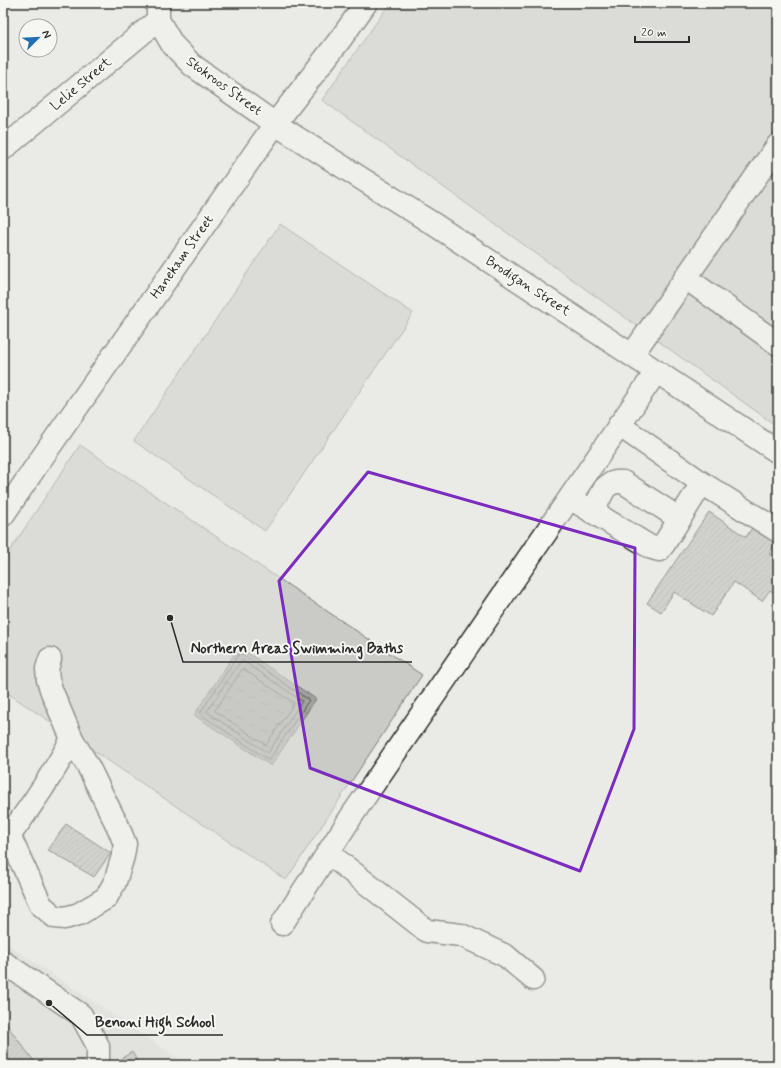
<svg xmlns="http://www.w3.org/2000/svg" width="781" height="1068" viewBox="0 0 781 1068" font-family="Mynerve,sans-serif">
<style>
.built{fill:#dadad6}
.garden{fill:#cacac7;stroke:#7a7a79}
.water{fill:url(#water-ripples);stroke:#727270}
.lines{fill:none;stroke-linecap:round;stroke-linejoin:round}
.shore{stroke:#5a5a59;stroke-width:1}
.building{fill:url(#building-hatch);stroke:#2b2b2b}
.minor-casing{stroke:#2b2b2b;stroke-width:25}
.minor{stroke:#f6f6f2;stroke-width:22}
.marked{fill:none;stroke:#7b2cbf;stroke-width:3;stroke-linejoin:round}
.labels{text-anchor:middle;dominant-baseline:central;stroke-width:4;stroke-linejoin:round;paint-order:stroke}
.street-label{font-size:14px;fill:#2b2b2b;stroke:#f6f6f2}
.leader{fill:none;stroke:#2b2b2b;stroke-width:1.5}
.callout-dot{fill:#2b2b2b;stroke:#f6f6f2;stroke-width:1.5}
.callout-label{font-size:15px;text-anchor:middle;font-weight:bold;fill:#2b2b2b;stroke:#f6f6f2;stroke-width:4;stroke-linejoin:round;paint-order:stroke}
</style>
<defs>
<pattern id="water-ripples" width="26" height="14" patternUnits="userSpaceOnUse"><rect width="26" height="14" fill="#a1a19e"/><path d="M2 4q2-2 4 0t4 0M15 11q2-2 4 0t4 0" fill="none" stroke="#838381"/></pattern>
<pattern id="building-hatch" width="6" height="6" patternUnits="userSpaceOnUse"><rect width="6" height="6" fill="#b4b4b1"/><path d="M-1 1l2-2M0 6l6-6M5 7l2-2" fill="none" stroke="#939390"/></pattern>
</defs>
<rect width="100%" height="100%" fill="#eaeae6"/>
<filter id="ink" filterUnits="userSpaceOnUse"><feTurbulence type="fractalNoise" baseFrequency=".025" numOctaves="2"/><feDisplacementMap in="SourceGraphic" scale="8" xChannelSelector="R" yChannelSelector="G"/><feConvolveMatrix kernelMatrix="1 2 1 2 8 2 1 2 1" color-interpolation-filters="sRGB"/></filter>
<g filter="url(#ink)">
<path class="built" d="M 3,941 L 188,1065 L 3,1065 Z"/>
<g class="garden">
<path d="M 390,3 L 778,3 L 778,427 L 322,100 Z"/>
<path d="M 280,224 L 413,313 L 265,531 L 134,441 Z"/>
<path d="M 80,445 L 422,675 L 286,880 L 3,690 L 3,561 Z"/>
</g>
<path class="water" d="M 239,647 L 316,699 L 271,766 L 194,715 Z"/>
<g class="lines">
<g class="shore">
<path d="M 240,653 L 309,700 L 269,760 L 200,714 Z"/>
<path d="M 242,660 L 302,701 L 268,753 L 207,712 Z"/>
<path d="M 243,669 L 294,703 L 266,745 L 215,711 Z"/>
</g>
</g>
<g class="building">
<path d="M 709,512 L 746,537 L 754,525 L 777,541 L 769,554 L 778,560 L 778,596 L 770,590 L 762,601 L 734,582 L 711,616 L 674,592 L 661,612 L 647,603 Z"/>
<path d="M 66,824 L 111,853 L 94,877 L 48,850 Z"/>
<path d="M 3,1020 L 37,1065 L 3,1065 Z"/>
<path d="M 132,1052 L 140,1065 L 111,1065 Z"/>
</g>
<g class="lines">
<defs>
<g id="minor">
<path d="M 158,3 L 158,20 L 172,44 L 192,65 L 275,124 L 435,225 L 778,452"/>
<path d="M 3,149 L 158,20"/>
<path d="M 686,278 L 778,344"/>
<path d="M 632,355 L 778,145"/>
<path d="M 702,483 L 778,531"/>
<path d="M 570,498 L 652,548 L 659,550 L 664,544 L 702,483 L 619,425"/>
<path d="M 592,512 L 605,488 C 610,483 616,481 623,482 L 680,519"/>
<path d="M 3,515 L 41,459 L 275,124 L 342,37 L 366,3"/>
<path d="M 9,835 L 41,905 L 55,917 L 65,918 L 79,914 L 106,898 L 115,882 L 123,856 L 125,844 L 119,829 L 88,766 L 72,739 L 52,692 L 48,680 L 47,669 L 50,659"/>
<path d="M 3,844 C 28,811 52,776 72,739"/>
<path d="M 328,853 L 427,931 L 461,935 L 506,956 L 533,979"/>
<path d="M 282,924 L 353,814 L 656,372"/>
<path d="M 3,962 L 81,1015 L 98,1046 L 98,1065"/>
</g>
</defs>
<use href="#minor" class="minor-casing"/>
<use href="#minor" class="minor"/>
</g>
</g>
<path d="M0 0H781V1068H0ZM 368,472 L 635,548 L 634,729 L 580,871 L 310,768 L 279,581 Z" fill="#eaeae6" fill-opacity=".55" fill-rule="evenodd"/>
<path class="marked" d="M 368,472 L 635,548 L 634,729 L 580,871 L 310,768 L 279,581 Z"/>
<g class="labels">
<g class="street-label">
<text transform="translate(81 84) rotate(-40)">Lelie Street</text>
<text transform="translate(224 86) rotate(36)">Stokroos Street</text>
<text transform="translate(182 257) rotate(-55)">Hanekam Street</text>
<text transform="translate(528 286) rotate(33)">Brodigan Street</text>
</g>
</g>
<path class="leader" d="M170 618L183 662H412M49 1003L87 1035H223"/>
<g class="callout-dot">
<circle cx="170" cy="618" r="4"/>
<circle cx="49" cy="1003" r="4"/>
</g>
<g class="callout-label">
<text x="297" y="653">Northern Areas Swimming Baths</text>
<text x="155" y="1027">Benoni High School</text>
</g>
<rect width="781" height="1068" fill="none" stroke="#f6f6f2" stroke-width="16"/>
<rect x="8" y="8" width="765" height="1052" fill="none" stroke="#2b2b2b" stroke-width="1.5" filter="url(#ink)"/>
<g transform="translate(38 38) rotate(66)"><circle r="19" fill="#f6f6f2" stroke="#a5a5a2"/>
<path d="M0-3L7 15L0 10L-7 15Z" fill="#1f6fb2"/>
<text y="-6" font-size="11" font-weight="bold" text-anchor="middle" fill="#2b2b2b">N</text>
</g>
<path d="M635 36v6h54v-6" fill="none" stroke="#2b2b2b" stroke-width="2"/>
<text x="641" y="36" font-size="12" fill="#2b2b2b" stroke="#f6f6f2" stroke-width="3" paint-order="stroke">20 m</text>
</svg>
